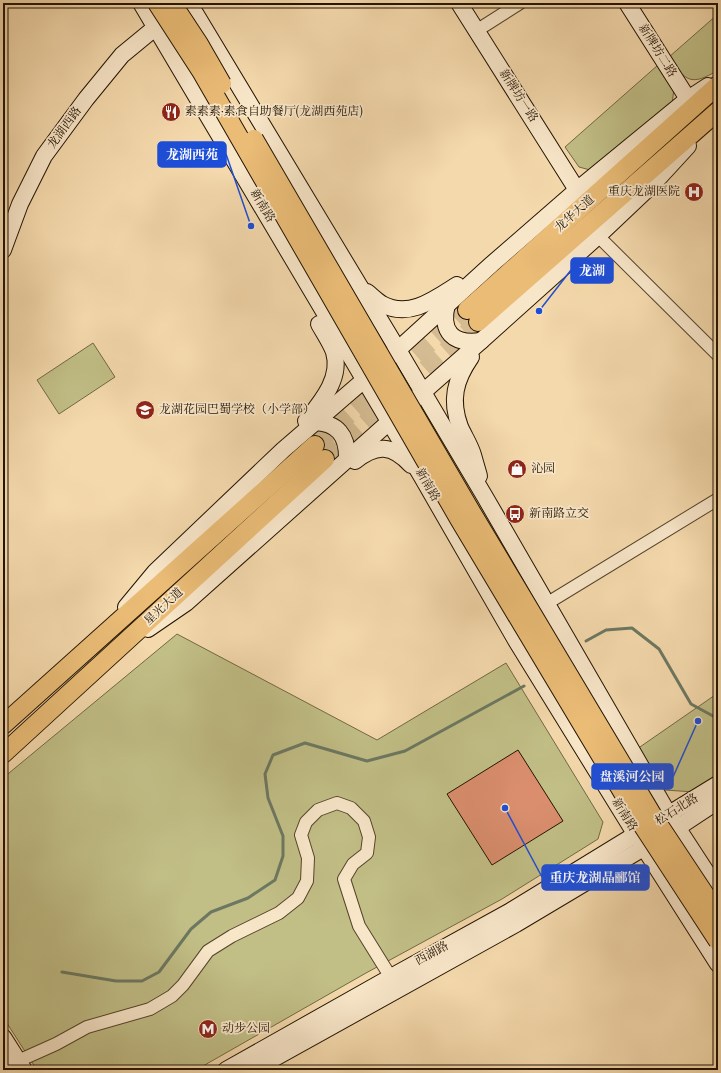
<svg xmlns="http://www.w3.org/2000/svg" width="721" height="1073" viewBox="0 0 721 1073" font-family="Vollkorn,'Noto Serif SC',serif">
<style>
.green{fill:#c1be86;stroke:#726843}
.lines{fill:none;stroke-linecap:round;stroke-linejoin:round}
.stream{stroke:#6c7862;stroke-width:3}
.building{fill:#da8e6e;stroke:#221300}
.primary-tunnel{stroke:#d4bb92;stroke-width:18;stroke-dasharray:18 9;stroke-linecap:butt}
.street-casing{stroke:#56442b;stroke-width:14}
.secondary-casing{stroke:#221300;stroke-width:18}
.primary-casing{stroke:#221300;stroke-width:20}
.street{stroke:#f8e6c9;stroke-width:12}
.secondary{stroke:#f8e6c9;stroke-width:16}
.primary{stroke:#eabc76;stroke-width:18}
.primary-bridge-casing{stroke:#221300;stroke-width:20;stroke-linecap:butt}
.primary-bridge{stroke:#eabc76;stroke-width:18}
.labels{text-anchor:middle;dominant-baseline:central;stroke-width:3.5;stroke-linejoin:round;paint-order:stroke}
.street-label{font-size:12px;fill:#221300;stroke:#f8e6c9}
.poi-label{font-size:12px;fill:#221300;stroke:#f8e6c9;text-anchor:start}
.leader{fill:none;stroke:#1d4ed8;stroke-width:1.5}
.callout-dot{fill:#1d4ed8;stroke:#f8e6c9;stroke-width:1.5}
.callout{fill:#1d4ed8;stroke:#1d4ed8;stroke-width:1.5}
.callout-label{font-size:13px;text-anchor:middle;font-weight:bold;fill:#fff}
</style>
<rect width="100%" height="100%" fill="#f4d9ac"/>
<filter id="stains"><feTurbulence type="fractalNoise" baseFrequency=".005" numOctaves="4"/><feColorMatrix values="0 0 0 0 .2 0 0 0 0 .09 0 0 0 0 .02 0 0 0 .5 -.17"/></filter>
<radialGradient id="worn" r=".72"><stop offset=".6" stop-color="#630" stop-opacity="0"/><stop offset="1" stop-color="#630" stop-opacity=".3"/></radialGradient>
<g class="green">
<path d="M 718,14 L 718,70 C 691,87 685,81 669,57 Z"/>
<path d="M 658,65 L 674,89 L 672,104 L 590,170 L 579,167 L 565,147 Z"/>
<path d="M 93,343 L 115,377 L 59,414 L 37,380 Z"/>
<path d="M 177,634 L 377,740 L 506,663 L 603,822 L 598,839 L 502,899 L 366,973 L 196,1070 L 37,1070 L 3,1017 L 3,778 Z"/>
<path d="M 718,693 L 718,777 L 694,792 L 665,790 L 637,749 Z"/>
</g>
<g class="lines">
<g class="stream">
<path d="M 586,641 L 606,630 L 632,628 L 659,649 L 691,704 L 713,716 L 718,713"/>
<path d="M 62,972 L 116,981 L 142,981 L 159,972 L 191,929 L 211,912 L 248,898 L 275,880 L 283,856 L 283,836 L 268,798 L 265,774 L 273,755 L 305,743 L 367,761 L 405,751 L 524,686"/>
</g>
</g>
<path class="building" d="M 518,750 L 563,821 L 492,865 L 447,794 Z"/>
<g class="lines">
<g class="primary-tunnel">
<path d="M 315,445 L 467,310"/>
<path d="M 325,459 L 478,322"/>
</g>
<defs>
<g id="street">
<path d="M 476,31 L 520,3"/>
<path d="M 598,236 L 718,355"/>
<path d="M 546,604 L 718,499"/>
<path d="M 18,1061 L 56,1044 L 87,1027 L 150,1009 L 172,996 L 183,985 L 208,951 L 232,936 L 279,913 L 298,898 L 307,881 L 308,858 L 301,835 L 306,822 L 318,810 L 337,803 L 351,808 L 364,821 L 369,837 L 367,853 L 353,864 L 344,879 L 359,926 L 395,984"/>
</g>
<g id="secondary">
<path d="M 141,3 L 422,477 L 517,642 L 636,835 L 718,964"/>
<path d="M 189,3 L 398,350 L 485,497 L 669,815 L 718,890"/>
<path d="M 459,3 L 577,190"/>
<path d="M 627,3 L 688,99"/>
<path d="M 3,250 L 20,204 L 44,156 L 86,99 L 122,55 L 156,27"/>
<path d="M 367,292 C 372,296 377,301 382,304 C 409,319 435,299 457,285"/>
<path d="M 447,304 C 440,332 453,345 481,341"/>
<path d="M 391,356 L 492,264 L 577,190 L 688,99 L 708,86"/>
<path d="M 471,357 C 455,380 450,400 460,427 C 464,436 470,445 473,455 C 475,462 477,469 479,476"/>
<path d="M 414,400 L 481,341 L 598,236 L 654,183 L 688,146"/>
<path d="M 306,421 C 321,402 342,378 334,352 C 331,343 324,333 319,324"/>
<path d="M 315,422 C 338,423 347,436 347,457"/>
<path d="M 355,461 C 376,444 392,444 411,465"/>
<path d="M 126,607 L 155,572 L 283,450 L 371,374"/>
<path d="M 148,629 L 186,603 L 397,415"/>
<path d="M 3,1037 L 24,1070"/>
<path d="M 3,1059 L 10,1070"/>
<path d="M 226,1070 L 391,977 L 509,912 L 718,784"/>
<path d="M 253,1070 L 516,924 L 677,828 L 718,801"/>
</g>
<g id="primary">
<path d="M 467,310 L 718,85"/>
<path d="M 478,322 L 718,111"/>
<path d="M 3,725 L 315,445"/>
<path d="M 3,754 L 325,459"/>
</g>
</defs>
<use href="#street" class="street-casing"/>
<use href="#secondary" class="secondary-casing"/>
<use href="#primary" class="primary-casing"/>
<use href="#street" class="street"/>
<use href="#secondary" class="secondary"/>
<use href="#primary" class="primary"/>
<defs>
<g id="primary-bridge">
<path d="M 157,3 L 201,71 L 459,519 L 641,823 L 718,941"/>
<path d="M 172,3 L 199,44 L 222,84"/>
<path d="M 254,139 L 472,513 L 653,816 L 718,914"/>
</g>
</defs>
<use href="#primary-bridge" class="primary-bridge-casing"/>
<use href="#primary-bridge" class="primary-bridge"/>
</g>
<defs>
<symbol id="restaurant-disc" viewBox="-11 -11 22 22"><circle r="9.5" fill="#8f2418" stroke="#f8e6c9"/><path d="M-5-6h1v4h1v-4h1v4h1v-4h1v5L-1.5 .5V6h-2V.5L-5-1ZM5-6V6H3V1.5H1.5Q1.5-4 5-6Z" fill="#fff"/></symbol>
<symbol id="hospital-disc" viewBox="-11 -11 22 22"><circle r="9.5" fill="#8f2418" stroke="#f8e6c9"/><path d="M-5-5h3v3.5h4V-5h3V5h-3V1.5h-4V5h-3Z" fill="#fff"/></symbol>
<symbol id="school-disc" viewBox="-11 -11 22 22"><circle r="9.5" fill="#8f2418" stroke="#f8e6c9"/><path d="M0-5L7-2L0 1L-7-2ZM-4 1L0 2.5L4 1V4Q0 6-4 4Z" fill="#fff"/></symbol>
<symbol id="shop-disc" viewBox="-11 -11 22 22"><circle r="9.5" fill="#8f2418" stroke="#f8e6c9"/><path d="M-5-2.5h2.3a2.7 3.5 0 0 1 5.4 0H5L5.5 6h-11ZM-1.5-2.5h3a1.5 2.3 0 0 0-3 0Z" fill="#fff"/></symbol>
<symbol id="bus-disc" viewBox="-11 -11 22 22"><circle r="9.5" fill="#8f2418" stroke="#f8e6c9"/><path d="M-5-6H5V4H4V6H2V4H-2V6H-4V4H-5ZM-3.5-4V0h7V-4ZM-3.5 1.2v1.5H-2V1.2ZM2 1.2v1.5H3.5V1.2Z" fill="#fff"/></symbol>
<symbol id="metro-disc" viewBox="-11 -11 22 22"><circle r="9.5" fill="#8f2418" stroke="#f8e6c9"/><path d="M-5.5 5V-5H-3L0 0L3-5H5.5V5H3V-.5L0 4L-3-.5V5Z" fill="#fff"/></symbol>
</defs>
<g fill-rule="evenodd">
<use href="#restaurant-disc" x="160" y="101" width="22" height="22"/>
<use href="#hospital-disc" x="683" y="181" width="22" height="22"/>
<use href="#school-disc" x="134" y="399" width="22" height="22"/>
<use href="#shop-disc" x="506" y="458" width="22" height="22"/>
<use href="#bus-disc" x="504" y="503" width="22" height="22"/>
<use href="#metro-disc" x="197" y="1018" width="22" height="22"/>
</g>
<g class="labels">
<g class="street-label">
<text transform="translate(657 51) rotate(58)">新牌坊二路</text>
<text transform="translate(518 96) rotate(57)">新牌坊一路</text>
<text transform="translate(65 128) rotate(-54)">龙湖西路</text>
<text transform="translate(262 206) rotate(59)">新南路</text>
<text transform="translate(575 214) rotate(-42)">龙华大道</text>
<text transform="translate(427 485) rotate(60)">新南路</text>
<text transform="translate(164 607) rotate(-43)">星光大道</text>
<text transform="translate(677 810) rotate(-32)">松石北路</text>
<text transform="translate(624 815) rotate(58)">新南路</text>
<text transform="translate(432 954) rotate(-29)">西湖路</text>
</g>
<g class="poi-label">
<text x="185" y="112">素素素·素食自助餐厅(龙湖西苑店)</text>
<text x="680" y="192" text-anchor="end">重庆龙湖医院</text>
<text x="159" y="410">龙湖花园巴蜀学校（小学部）</text>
<text x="531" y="469">沁园</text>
<text x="529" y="514">新南路立交</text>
<text x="222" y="1029">动步公园</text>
</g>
</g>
<path class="leader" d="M251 226L226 154M539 311L571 270M698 721L673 777M505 808L542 877"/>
<g class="callout-dot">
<circle cx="251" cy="226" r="4"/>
<circle cx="539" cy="311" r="4"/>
<circle cx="698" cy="721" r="4"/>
<circle cx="505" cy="808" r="4"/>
</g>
<g class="callout">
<rect x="158" y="142" width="68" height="25" rx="4"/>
<rect x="571" y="258" width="42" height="25" rx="4"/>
<rect x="592" y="764" width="81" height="25" rx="4"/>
<rect x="542" y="865" width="107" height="25" rx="4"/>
</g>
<g class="callout-label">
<text x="192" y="159">龙湖西苑</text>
<text x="592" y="275">龙湖</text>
<text x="632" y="781">盘溪河公园</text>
<text x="595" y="882">重庆龙湖晶郦馆</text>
</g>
<rect width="721" height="1073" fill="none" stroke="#f4d9ac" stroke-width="16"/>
<rect x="4" y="4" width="713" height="1065" fill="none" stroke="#221300" stroke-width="2"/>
<rect x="8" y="8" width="705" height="1057" fill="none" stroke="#221300"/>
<rect width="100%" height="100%" filter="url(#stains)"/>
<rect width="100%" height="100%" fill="url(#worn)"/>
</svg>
